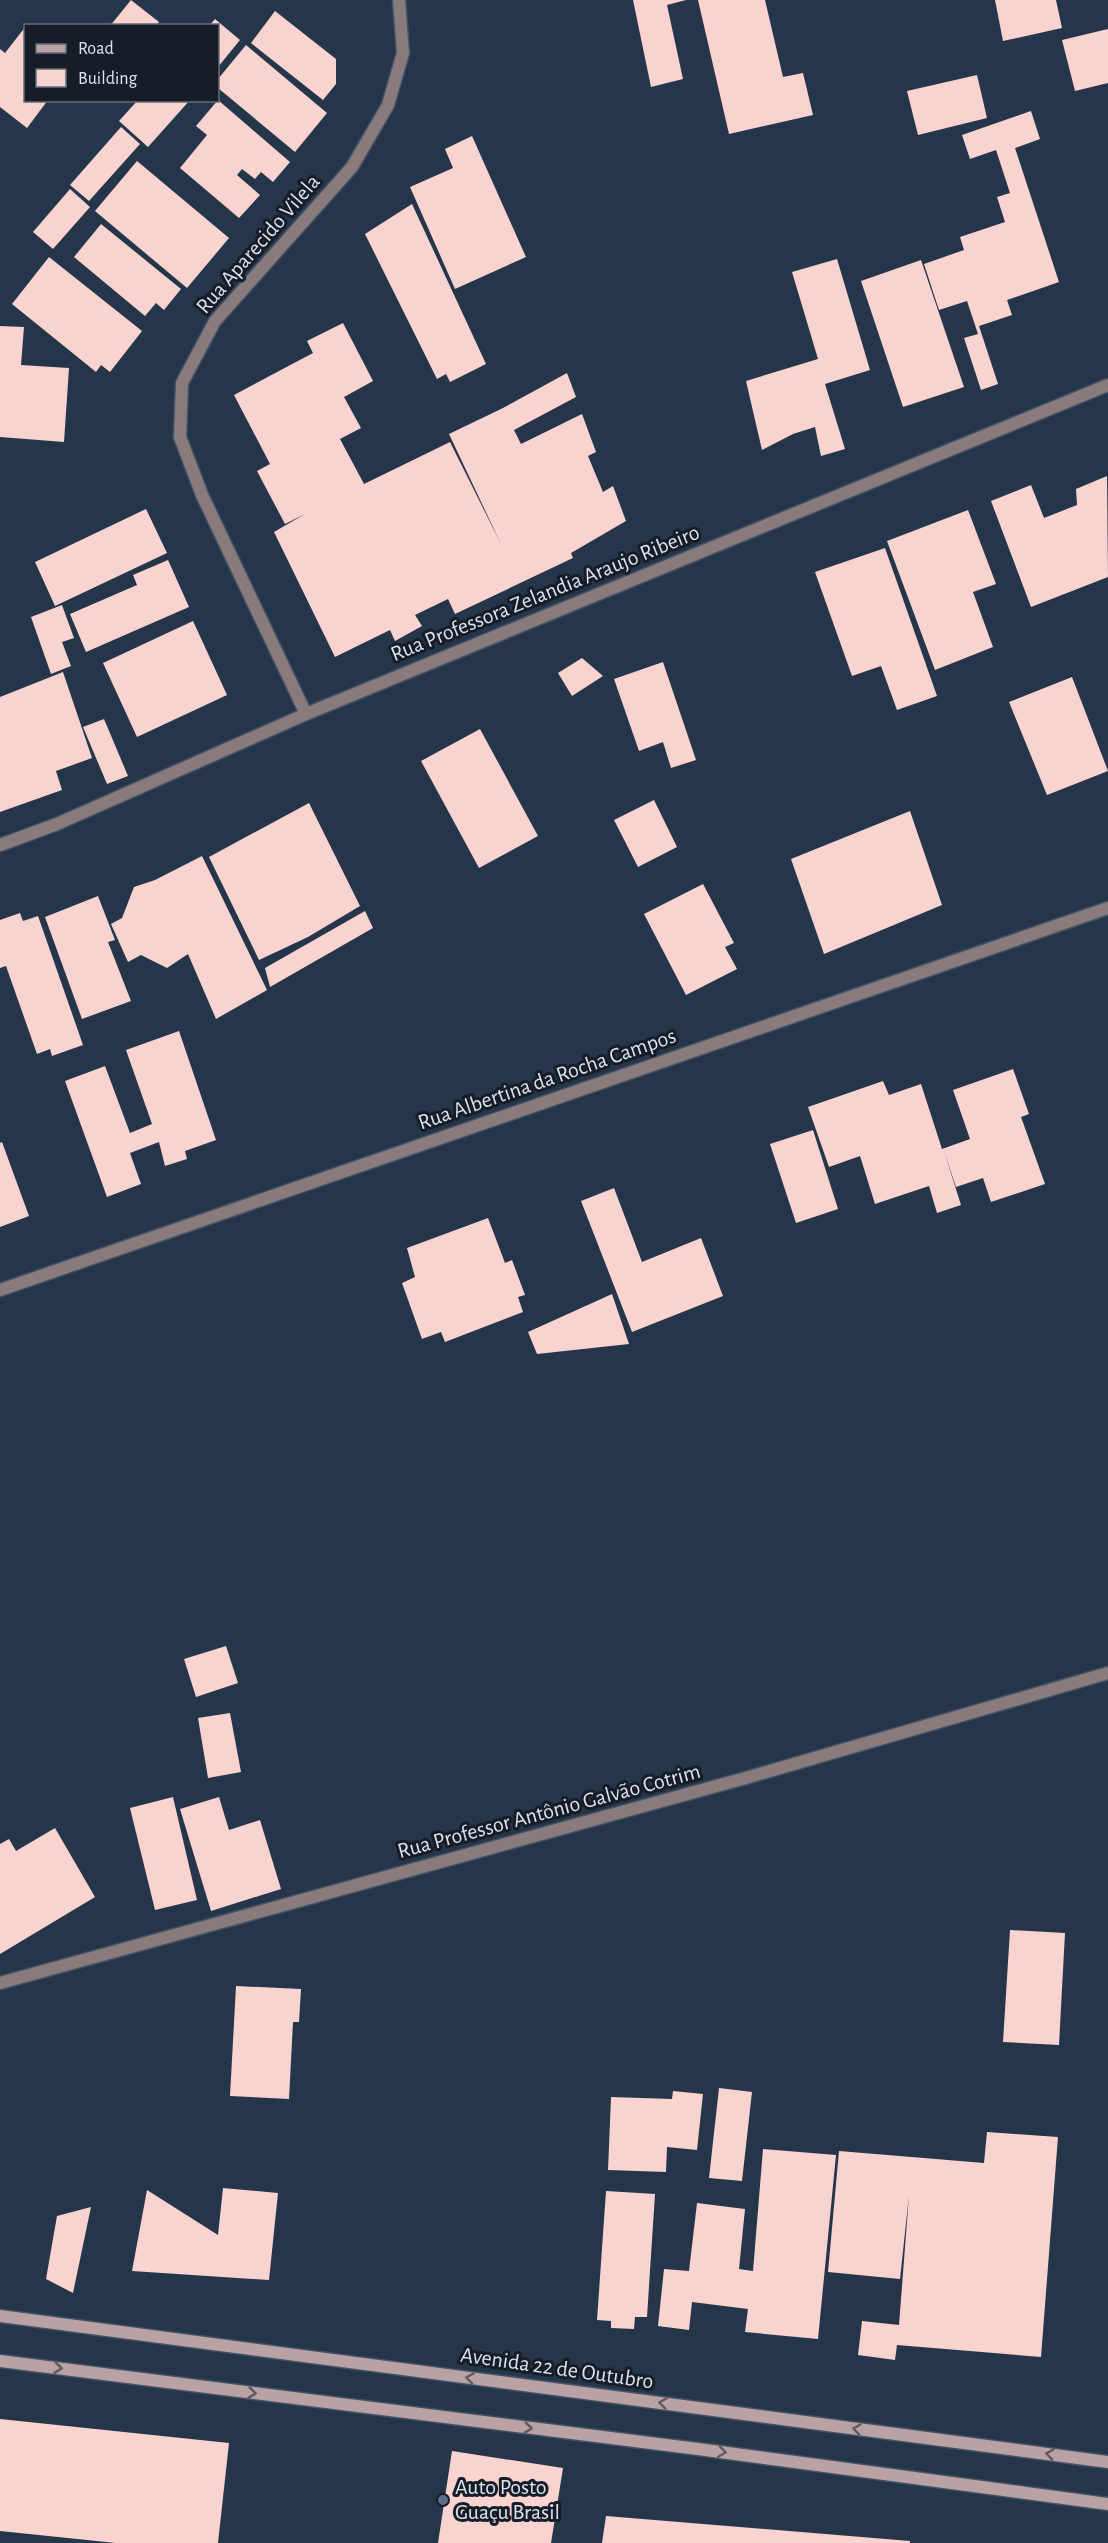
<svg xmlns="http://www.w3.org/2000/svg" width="1108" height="2543" viewBox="0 0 1108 2543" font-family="'Alegreya Sans',sans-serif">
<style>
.building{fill:#f8d3d0}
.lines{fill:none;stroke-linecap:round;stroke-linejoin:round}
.street-casing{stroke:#435265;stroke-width:15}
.secondary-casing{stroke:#435265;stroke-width:15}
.street{stroke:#897a7c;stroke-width:12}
.secondary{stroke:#b9a1a4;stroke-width:12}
.oneway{stroke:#5f585f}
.service-dot{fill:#5c6f8a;stroke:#161d26;stroke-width:2}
.labels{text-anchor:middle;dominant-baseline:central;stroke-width:6;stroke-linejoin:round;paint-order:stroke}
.street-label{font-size:22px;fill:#d9e4f1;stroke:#161d26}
.poi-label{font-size:22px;fill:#d9e4f1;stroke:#161d26;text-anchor:start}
</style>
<rect width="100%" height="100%" fill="#26364a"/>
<g class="building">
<path d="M 131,0 L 159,22 L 156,26 L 110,26 Z"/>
<path d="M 633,0 L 686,0 L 667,5 L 683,79 L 651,87 Z"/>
<path d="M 698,0 L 765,0 L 783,77 L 803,73 L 813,115 L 729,134 Z"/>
<path d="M 995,0 L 1056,0 L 1062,28 L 1003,41 Z"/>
<path d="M 275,11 L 336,59 L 336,84 L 323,100 L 251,43 Z"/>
<path d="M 215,19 L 240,40 L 218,67 L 218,26 L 209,26 Z"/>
<path d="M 26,26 L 26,100 L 48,100 L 27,128 L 0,107 L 0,49 L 5,53 Z"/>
<path d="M 1108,29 L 1108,83 L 1075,91 L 1062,40 Z"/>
<path d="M 246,45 L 327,113 L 295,152 L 218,88 L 218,79 Z"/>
<path d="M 977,75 L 987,118 L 918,135 L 907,91 Z"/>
<path d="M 138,100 L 190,100 L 148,147 L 119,121 Z"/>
<path d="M 218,100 L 290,162 L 273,182 L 261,172 L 255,179 L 242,169 L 237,175 L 260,195 L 239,218 L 180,168 L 207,135 L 196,126 Z"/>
<path d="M 1031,111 L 1040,139 L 1015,148 L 1059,282 L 1007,300 L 1012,315 L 979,326 L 998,384 L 981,390 L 964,338 L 978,334 L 967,301 L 939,310 L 924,264 L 964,250 L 960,237 L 1005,222 L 997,197 L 1010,193 L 996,150 L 970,159 L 962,135 Z"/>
<path d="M 121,127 L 140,144 L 89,201 L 70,185 Z"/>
<path d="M 472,136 L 526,257 L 455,289 L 410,187 L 453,168 L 445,149 Z"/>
<path d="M 137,161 L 229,238 L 187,288 L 95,211 Z"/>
<path d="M 70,189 L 90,207 L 53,249 L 33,232 Z"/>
<path d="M 412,204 L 486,364 L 450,382 L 446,374 L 437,379 L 365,234 Z"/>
<path d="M 101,224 L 181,289 L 164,310 L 156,303 L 145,316 L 74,257 Z"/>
<path d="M 49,257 L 142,331 L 110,372 L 101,365 L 96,372 L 12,304 Z"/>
<path d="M 837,259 L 870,370 L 825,384 L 845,449 L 821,456 L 815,427 L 793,434 L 762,450 L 746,381 L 818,359 L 792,272 Z"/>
<path d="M 921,260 L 964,387 L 903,407 L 861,281 Z"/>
<path d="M 343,323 L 373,381 L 344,397 L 361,428 L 340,439 L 364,484 L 450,442 L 501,544 L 449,434 L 503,408 L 567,373 L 576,397 L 514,430 L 521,444 L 582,414 L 596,452 L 588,456 L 603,492 L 613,486 L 626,521 L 571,553 L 573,558 L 455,614 L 448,599 L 415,615 L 422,626 L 395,641 L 390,630 L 335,657 L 274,532 L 305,514 L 285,524 L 257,471 L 270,464 L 234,395 L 313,353 L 307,341 Z"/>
<path d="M 0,326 L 24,327 L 21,365 L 69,368 L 64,442 L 0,437 Z"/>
<path d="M 1107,476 L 1108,577 L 1031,607 L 991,501 L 1031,485 L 1044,518 L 1077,505 L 1076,489 Z"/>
<path d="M 146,509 L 167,553 L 55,606 L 35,562 Z"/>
<path d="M 968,510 L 996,584 L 973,592 L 993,647 L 935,670 L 887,541 Z"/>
<path d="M 885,548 L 937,696 L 897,710 L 881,666 L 852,676 L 815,572 Z"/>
<path d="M 168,560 L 189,607 L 86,652 L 70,614 L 137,585 L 133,575 Z"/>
<path d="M 62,605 L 74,638 L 62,642 L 71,666 L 51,674 L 31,617 Z"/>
<path d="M 193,621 L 227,695 L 137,737 L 103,663 Z"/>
<path d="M 582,658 L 603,676 L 572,696 L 558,673 Z"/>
<path d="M 663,662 L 696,760 L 671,768 L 663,742 L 639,751 L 614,679 Z"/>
<path d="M 63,672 L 92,758 L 56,771 L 62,790 L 0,812 L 0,697 Z"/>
<path d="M 1072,677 L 1108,771 L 1047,795 L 1009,702 Z"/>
<path d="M 104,719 L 128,776 L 107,784 L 83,727 Z"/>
<path d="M 480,729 L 538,836 L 479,868 L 421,761 Z"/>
<path d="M 654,800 L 677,847 L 638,867 L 614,820 Z"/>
<path d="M 309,803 L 360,906 L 308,937 L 259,960 L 209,857 Z"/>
<path d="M 910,811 L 942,905 L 824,954 L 791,859 Z"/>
<path d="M 202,856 L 267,990 L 216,1019 L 188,954 L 167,968 L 141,955 L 128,962 L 111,924 L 122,918 L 134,887 L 155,880 Z"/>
<path d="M 703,884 L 734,943 L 725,947 L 737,969 L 686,995 L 644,914 Z"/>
<path d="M 98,896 L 115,940 L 108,942 L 131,1001 L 82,1019 L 45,917 Z"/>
<path d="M 365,911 L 373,928 L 270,987 L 265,968 Z"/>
<path d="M 20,913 L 23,921 L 38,916 L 83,1045 L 52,1056 L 50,1049 L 37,1054 L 6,966 L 0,968 L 0,920 Z"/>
<path d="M 179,1031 L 216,1140 L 185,1151 L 187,1159 L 165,1166 L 159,1142 L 130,1153 L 141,1184 L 107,1197 L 65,1081 L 105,1066 L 130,1133 L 152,1124 L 126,1050 Z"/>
<path d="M 1013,1069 L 1029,1114 L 1021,1117 L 1045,1184 L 991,1202 L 983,1178 L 956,1187 L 944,1151 L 961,1205 L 937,1213 L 929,1186 L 875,1204 L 860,1156 L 829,1167 L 808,1107 L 883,1081 L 889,1095 L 921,1084 L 942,1149 L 970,1139 L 953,1090 Z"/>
<path d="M 813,1130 L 838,1209 L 796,1223 L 770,1144 Z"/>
<path d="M 2,1142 L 29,1216 L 0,1227 L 0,1143 Z"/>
<path d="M 614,1188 L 642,1262 L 701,1238 L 723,1296 L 632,1332 L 581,1201 Z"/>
<path d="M 488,1218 L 505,1263 L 512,1260 L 525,1295 L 518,1297 L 523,1312 L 445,1342 L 441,1332 L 422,1339 L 402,1283 L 415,1277 L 407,1248 Z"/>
<path d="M 612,1294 L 629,1344 L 537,1354 L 528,1332 Z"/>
<path d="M 226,1646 L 238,1683 L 196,1697 L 184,1659 Z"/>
<path d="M 230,1713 L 241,1772 L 208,1778 L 198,1718 Z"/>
<path d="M 173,1797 L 197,1900 L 155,1910 L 130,1808 Z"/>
<path d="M 219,1797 L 229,1830 L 260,1820 L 281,1889 L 211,1911 L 180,1809 Z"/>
<path d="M 55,1828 L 95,1897 L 0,1954 L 0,1844 L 9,1839 L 16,1851 Z"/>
<path d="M 1010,1930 L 1065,1933 L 1059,2045 L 1003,2042 Z"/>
<path d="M 236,1986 L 301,1989 L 299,2022 L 293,2022 L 289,2099 L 230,2096 Z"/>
<path d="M 719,2088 L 752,2092 L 742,2181 L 709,2178 Z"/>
<path d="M 673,2091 L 703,2094 L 697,2150 L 667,2147 L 666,2172 L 608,2170 L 611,2097 L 672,2099 Z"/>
<path d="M 987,2132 L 1058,2137 L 1041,2357 L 897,2345 L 895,2360 L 858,2355 L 862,2321 L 899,2325 L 909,2195 L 900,2279 L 828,2272 L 839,2151 L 984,2163 Z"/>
<path d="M 763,2149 L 836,2155 L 818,2339 L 745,2332 L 748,2309 L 692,2302 L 689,2330 L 658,2326 L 664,2269 L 689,2271 L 697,2203 L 745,2209 L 739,2269 L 753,2271 Z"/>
<path d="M 223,2188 L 278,2193 L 269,2280 L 132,2271 L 147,2190 L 218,2235 Z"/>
<path d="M 606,2191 L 655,2194 L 647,2317 L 635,2317 L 634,2329 L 611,2328 L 611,2321 L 597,2320 Z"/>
<path d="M 91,2207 L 73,2293 L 46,2279 L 57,2216 Z"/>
<path d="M 0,2419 L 229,2443 L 218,2543 L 116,2543 L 0,2531 Z"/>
<path d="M 452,2451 L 563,2468 L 551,2543 L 438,2543 Z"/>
<path d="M 606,2516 L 910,2541 L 910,2543 L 602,2543 Z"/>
</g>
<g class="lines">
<defs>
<g id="street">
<path d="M 306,714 L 202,495 L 180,437 L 182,383 L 215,321 L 352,167 L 388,105 L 403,53 L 399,0"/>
<path d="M 0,845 L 57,824 L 306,714 L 1108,385"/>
<path d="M 0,1290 L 1108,908"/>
<path d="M 0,1983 L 742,1779 L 1108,1673"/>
</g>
<g id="secondary">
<path d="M 0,2316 L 1108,2462"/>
<path d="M 0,2361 L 698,2449 L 1108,2504"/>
</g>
</defs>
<use href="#street" class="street-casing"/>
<use href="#secondary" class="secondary-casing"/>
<use href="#street" class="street"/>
<use href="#secondary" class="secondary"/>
</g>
<defs><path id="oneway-chevron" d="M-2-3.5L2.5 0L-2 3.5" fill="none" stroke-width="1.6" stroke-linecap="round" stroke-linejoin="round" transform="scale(1.5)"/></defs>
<g class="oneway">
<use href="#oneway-chevron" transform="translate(58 2368) rotate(7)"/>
<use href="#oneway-chevron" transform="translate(470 2378) rotate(-172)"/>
<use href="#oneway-chevron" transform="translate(252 2393) rotate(7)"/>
<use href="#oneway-chevron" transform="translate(663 2403) rotate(-172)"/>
<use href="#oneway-chevron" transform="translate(528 2428) rotate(7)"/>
<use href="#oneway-chevron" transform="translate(857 2429) rotate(-172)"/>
<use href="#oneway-chevron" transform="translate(722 2452) rotate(8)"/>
<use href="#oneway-chevron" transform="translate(1050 2454) rotate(-172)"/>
</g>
<circle class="service-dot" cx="443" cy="2500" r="6"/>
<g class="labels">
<g class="street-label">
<text transform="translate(258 244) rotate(-49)">Rua Aparecido Vilela</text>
<text transform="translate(545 593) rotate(-22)">Rua Professora Zelandia Araujo Ribeiro</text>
<text transform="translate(547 1079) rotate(-19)">Rua Albertina da Rocha Campos</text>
<text transform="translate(549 1811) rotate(-15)">Rua Professor Antônio Galvão Cotrim</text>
<text transform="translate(557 2368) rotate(8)">Avenida 22 de Outubro</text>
</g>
<g class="poi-label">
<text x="455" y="2487">Auto Posto<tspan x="455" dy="25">Guaçu Brasil</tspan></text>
</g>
</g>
<rect x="24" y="24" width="195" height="78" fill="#161d26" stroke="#646d77" stroke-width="1.5"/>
<rect x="36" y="44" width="30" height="9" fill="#b9a1a4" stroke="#646d77" stroke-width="1.5"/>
<text x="78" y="54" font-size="18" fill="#d9e4f1">Road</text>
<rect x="36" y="69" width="30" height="18" fill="#f8d3d0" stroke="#646d77" stroke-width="1.5"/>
<text x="78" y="84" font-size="18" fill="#d9e4f1">Building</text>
</svg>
